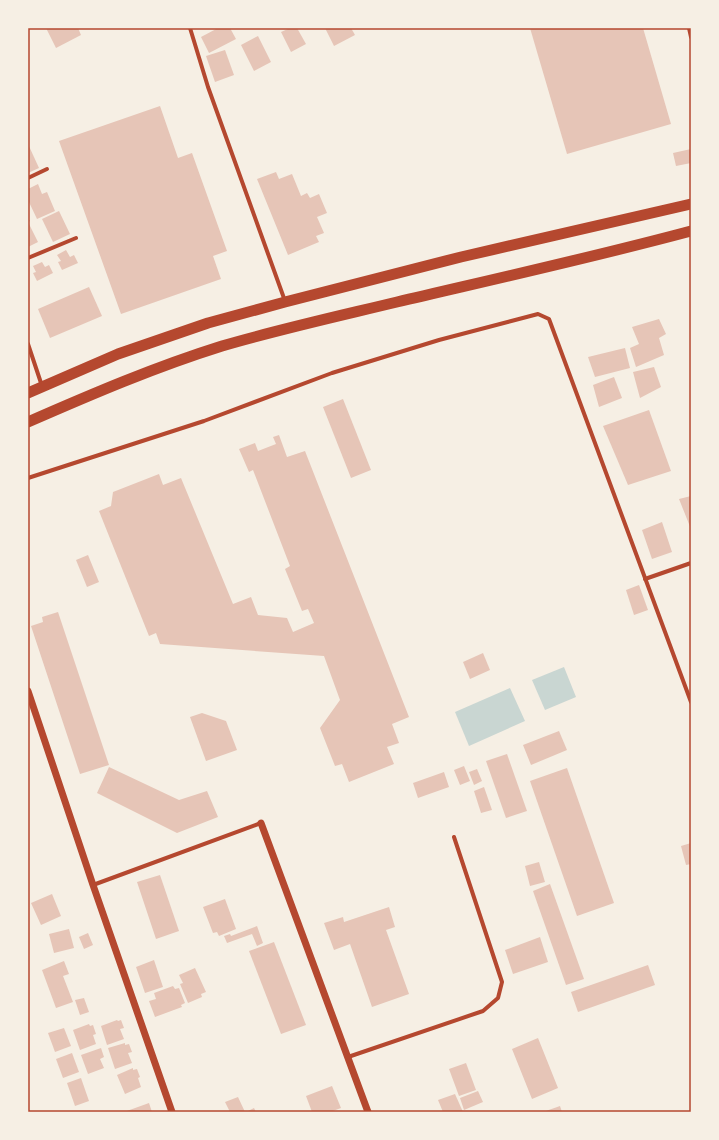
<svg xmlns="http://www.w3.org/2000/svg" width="719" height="1140" viewBox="0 0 719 1140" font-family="Karla,sans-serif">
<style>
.water{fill:#c9d6d2}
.building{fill:#e6c5b7}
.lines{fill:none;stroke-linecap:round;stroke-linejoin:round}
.minor{stroke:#b5482f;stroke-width:4}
.tertiary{stroke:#b5482f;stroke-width:7}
.trunk{stroke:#b5482f;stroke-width:11}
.neatline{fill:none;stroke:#b5482f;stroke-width:1.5}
</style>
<rect width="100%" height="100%" fill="#f6efe4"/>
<g class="water">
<path d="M 564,667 L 576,697 L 545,710 L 532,680 Z"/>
<path d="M 510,688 L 525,721 L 469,746 L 455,712 Z"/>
</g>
<g class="building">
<path d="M 46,28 L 78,28 L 81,35 L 56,48 Z"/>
<path d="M 218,28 L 230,28 L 236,39 L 209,53 L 201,37 Z"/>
<path d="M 290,28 L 297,28 L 306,44 L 291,52 L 281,32 Z"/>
<path d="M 325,28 L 351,28 L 355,35 L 334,46 Z"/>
<path d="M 530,28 L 643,28 L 671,124 L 567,154 Z"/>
<path d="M 258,36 L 271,62 L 254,71 L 241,45 Z"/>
<path d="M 225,50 L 234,75 L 215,82 L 206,56 Z"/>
<path d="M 160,106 L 178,158 L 192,153 L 227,251 L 213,256 L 221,279 L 121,314 L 59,141 Z"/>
<path d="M 28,144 L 39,168 L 28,173 Z"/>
<path d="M 691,149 L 691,163 L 676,166 L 673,153 Z"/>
<path d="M 276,172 L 279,179 L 292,174 L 301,196 L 307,193 L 310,198 L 319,194 L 327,213 L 317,217 L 324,233 L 316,236 L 319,242 L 288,255 L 257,179 Z"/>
<path d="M 38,184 L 42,194 L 47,192 L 55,211 L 37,219 L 28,200 L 28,189 Z"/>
<path d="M 59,211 L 70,234 L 53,242 L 42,219 Z"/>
<path d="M 28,218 L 30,221 L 28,222 L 38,242 L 28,247 Z"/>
<path d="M 66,250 L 70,257 L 74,255 L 78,263 L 62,270 L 58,262 L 61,261 L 57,255 Z"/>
<path d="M 42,262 L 45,267 L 49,265 L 53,273 L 37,281 L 33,273 L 36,272 L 33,266 Z"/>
<path d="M 89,287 L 102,316 L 50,338 L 38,309 Z"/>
<path d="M 659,319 L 666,334 L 659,338 L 664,355 L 636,367 L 630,348 L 639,344 L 632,327 Z"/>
<path d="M 625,348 L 630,368 L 595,377 L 588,357 Z"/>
<path d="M 654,367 L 661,387 L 640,398 L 633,372 Z"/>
<path d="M 614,377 L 622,398 L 599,407 L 593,385 Z"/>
<path d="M 343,399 L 371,470 L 351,478 L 323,407 Z"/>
<path d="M 649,410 L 671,471 L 628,485 L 603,426 Z"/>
<path d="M 279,435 L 287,457 L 305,451 L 409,717 L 392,724 L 399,743 L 387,747 L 394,764 L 349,782 L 342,764 L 335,766 L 320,728 L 340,700 L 324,656 L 160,644 L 156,633 L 149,636 L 99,511 L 111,506 L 113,492 L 159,474 L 163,485 L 181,478 L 233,604 L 251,597 L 258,615 L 287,618 L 293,632 L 314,623 L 308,609 L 302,611 L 285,569 L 290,566 L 253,470 L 249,472 L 239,449 L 255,443 L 258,451 L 276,444 L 273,437 Z"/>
<path d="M 691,496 L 691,529 L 679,499 Z"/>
<path d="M 662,522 L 672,552 L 652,559 L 642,530 Z"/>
<path d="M 88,555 L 99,582 L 87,587 L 76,560 Z"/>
<path d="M 639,585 L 648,610 L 634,615 L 626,590 Z"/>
<path d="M 58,612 L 109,765 L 80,774 L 31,626 L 43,622 L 42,617 Z"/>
<path d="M 483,653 L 490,670 L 470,679 L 463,662 Z"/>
<path d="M 202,713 L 226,721 L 237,750 L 206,761 L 190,717 Z"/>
<path d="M 559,731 L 567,750 L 531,765 L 523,745 Z"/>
<path d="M 507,754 L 527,811 L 506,818 L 486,761 Z"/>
<path d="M 464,766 L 470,781 L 460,785 L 454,770 Z"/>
<path d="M 109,767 L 179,800 L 207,791 L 218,817 L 177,833 L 97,793 Z"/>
<path d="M 567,768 L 614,903 L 577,916 L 530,781 Z"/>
<path d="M 477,769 L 482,781 L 474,785 L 469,772 Z"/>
<path d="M 444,772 L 449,787 L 418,798 L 413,783 Z"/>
<path d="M 484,787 L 492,810 L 481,813 L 474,791 Z"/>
<path d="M 691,843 L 691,864 L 686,865 L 681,846 Z"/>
<path d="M 539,862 L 545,882 L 530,886 L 525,866 Z"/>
<path d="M 160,875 L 179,931 L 156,939 L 137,882 Z"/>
<path d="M 550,884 L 584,979 L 566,985 L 533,891 Z"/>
<path d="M 52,894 L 61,916 L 41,925 L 31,903 Z"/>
<path d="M 225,899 L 236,929 L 219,936 L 217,932 L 213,933 L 203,907 Z"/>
<path d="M 389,907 L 395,927 L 386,930 L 409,994 L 372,1007 L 350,944 L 334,950 L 324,923 L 343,917 L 344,922 Z"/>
<path d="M 257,926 L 263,943 L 257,946 L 252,934 L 227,943 L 224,936 L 230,934 L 231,936 Z"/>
<path d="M 69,929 L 74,948 L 54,953 L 49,934 Z"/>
<path d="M 88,933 L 93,945 L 84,949 L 79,937 Z"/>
<path d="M 540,937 L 548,962 L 513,974 L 505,950 Z"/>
<path d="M 274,942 L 306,1025 L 281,1034 L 249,951 Z"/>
<path d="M 154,960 L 163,987 L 145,993 L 136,967 Z"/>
<path d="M 64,961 L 69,974 L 63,976 L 73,1002 L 56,1008 L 42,970 Z"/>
<path d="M 648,965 L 655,985 L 578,1012 L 571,992 Z"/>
<path d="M 195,968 L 206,992 L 201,994 L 202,997 L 188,1003 L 180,984 L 183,983 L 179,975 Z"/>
<path d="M 173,986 L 175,989 L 179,988 L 185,1003 L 181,1005 L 182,1007 L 155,1017 L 149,1001 L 156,999 L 154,993 Z"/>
<path d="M 84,998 L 89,1012 L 80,1015 L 75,1000 Z"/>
<path d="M 117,1020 L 118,1021 L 121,1020 L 124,1028 L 120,1029 L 124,1039 L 107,1045 L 101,1026 Z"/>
<path d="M 89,1024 L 90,1026 L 93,1025 L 96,1034 L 93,1035 L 96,1044 L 80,1050 L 73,1030 Z"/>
<path d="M 64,1028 L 71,1046 L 55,1052 L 48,1033 Z"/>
<path d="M 538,1038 L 558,1088 L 532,1099 L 512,1049 Z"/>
<path d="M 125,1043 L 125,1045 L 129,1044 L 132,1052 L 128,1053 L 132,1063 L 115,1069 L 108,1048 Z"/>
<path d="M 101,1048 L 104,1057 L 100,1059 L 104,1068 L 88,1074 L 81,1055 Z"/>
<path d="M 72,1053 L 79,1072 L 63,1078 L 56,1059 Z"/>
<path d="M 466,1063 L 476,1090 L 459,1096 L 449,1069 Z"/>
<path d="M 133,1068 L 133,1070 L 137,1069 L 140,1077 L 138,1078 L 141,1087 L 125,1094 L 117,1075 Z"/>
<path d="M 81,1078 L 89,1101 L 75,1106 L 67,1083 Z"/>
<path d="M 332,1086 L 341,1108 L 330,1112 L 312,1112 L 306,1096 Z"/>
<path d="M 478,1091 L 483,1102 L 464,1110 L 460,1098 Z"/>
<path d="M 455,1094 L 463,1112 L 443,1112 L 438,1100 Z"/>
<path d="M 238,1097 L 245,1112 L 230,1112 L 225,1102 Z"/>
<path d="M 149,1103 L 152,1112 L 124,1112 Z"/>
<path d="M 560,1106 L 562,1112 L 543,1112 Z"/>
<path d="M 254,1108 L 256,1112 L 246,1112 Z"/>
</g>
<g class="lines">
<g class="minor">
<path d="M 190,28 L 208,87 L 285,301"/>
<path d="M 689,28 L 691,37"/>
<path d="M 28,178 L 47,169"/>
<path d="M 28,258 L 76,238"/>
<path d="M 28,344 L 42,386"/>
<path d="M 28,478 L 204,421 L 332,373 L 439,340 L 538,314 L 549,319 L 691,702"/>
<path d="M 645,579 L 691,563"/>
<path d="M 93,885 L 261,823"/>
<path d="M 348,1057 L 483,1011 L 498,998 L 502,982 L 454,837"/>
</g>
<g class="tertiary">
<path d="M 28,691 L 93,885 L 172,1112"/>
<path d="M 261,823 L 368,1112"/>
</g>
<g class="trunk">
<path d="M 28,393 L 118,354 L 208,323 L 285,302 L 461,257 L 691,204"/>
<path d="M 28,422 C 92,394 155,367 222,346 C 280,329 339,316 397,302 C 495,279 594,257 691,231"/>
</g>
</g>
<rect width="719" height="1140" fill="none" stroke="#f6efe4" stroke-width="58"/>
<rect x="29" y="29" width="661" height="1082" class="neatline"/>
</svg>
